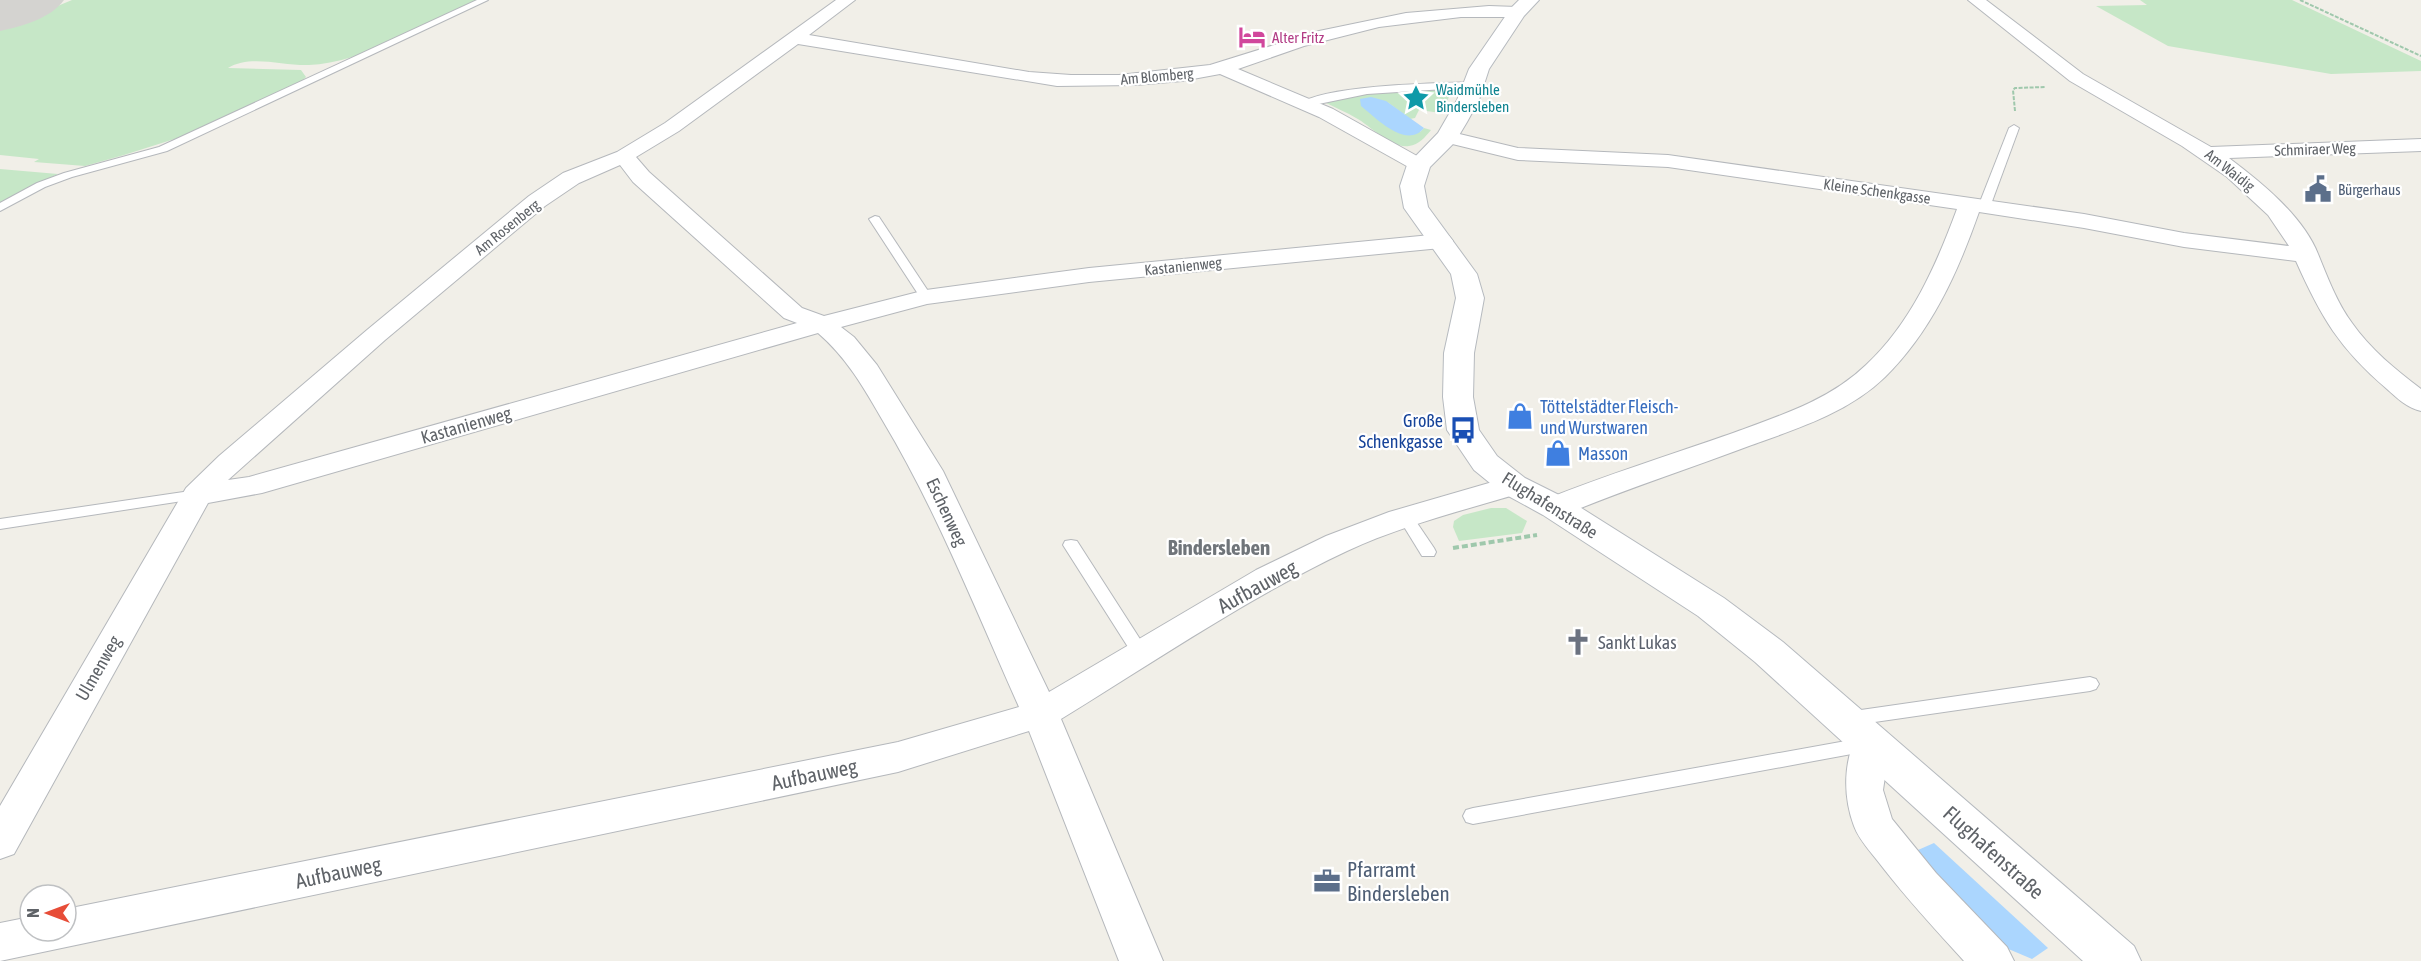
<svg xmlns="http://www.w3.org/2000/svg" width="2421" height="961" viewBox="0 0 2421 961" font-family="'Asap Condensed',sans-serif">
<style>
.green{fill:#c6e7c7}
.water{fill:#abd6fe}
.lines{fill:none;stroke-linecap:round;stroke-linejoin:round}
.taxiway{fill:#d4d3d0;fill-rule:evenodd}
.lane-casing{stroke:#b5b8bc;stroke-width:2}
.street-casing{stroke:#b5b8bc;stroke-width:2}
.secondary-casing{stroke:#b6babf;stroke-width:2}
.path-far1{stroke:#9fc8ac;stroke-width:2;stroke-dasharray:4 1.5;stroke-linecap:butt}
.path{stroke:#9fc8ac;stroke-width:4;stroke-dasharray:6 3;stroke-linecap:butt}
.lane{fill:#fff;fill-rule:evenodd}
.street{fill:#fff;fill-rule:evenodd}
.secondary{fill:#fff;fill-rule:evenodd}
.labels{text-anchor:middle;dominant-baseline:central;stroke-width:4.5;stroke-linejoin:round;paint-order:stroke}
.far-hotel-label{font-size:15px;fill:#b23c85;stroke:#fff;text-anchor:start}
.far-street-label{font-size:15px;fill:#5f6368;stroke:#fff}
.far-culture-label{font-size:15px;fill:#0d838f;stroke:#fff;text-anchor:start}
.far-service-label{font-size:15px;fill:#4e5e75;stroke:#fff;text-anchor:start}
.shop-label{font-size:18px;fill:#366cbe;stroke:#fff;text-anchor:start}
.transit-label{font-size:18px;fill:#164399;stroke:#fff;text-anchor:end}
.street-label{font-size:18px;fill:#5f6368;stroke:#fff}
.worship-label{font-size:18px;fill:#5b616d;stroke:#fff;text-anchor:start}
.quarter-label{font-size:21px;font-weight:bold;fill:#70757a;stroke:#fff}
.near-street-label{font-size:21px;fill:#5f6368;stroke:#fff}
.near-service-label{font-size:21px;fill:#4e5e75;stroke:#fff;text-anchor:start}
</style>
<rect width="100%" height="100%" fill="#f1efe8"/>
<g class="green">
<path d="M 72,0 L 477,0 C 427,23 364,63 309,65 C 283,66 250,54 228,68 L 301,70 L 306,77 L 299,84 L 184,136 L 124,155 L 85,166 L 34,162 L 39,159 L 0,155 L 0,30 Z"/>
<path d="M 2140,0 L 2292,0 L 2421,61 L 2421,71 L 2331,74 L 2168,46 L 2096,6 L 2147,5 Z"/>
<path d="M 1439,90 L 1451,93 L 1441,113 L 1419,110 L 1415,118 L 1410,119 L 1386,101 L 1420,132 L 1424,128 L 1431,130 C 1425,137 1419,145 1409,146 C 1391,149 1371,126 1356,118 C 1346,112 1336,108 1326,103 C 1361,90 1402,92 1439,90 Z"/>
<path d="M 0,169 L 58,174 L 0,203 Z"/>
<path d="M 1491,508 L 1506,508 L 1527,521 L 1522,533 L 1459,541 L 1453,527 L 1454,521 L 1463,515 Z"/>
</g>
<g class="water">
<path d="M 1371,97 L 1386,101 L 1424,128 C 1406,150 1375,117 1361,106 L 1360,99 Z"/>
<path d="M 1934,843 L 2048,948 L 2032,959 L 1992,942 L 1927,880 L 1918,850 Z"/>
</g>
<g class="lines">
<path class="taxiway" d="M 0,0 L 64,0 C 50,19 22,26 0,31 Z"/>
<defs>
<g id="lane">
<path d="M 477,0 L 488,0 L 167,151 L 72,177 L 45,187 L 0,211 L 0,203 L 37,183 L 64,173 L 159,147 Z"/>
<path d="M 1473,82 L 1478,85 L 1476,87 L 1367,94 L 1304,107 L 1299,104 C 1325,85 1437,83 1473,82 Z"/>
<path d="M 2014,125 L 2019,128 L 1990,207 L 1984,210 L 1980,209 L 1978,207 L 2009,128 Z"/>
<path d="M 875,216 L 879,217 L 932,297 L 930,300 L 926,301 L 920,297 L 869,219 Z"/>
<path d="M 197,490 L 205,495 L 202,498 L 0,529 L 0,519 Z"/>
<path d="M 1406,512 L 1411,514 L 1434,548 L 1436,552 L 1434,556 L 1422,556 L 1398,517 Z"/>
<path d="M 1071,540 L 1077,541 L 1147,650 L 1150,654 L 1147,658 L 1141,660 L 1135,658 L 1063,545 L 1065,541 Z"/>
<path d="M 2090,677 L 2096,679 L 2099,684 L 2096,689 L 2090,691 L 1847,726 L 1840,724 L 1838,719 L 1840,714 L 1847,712 Z"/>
<path d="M 1868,737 L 1875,739 L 1877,744 L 1875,749 L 1868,751 L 1473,824 L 1466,822 L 1463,816 L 1466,810 L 1473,808 Z"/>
</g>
<g id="street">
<path d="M 836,0 L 855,0 L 809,35 L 1029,72 L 1071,75 L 1119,75 L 1210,65 L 1319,31 L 1406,13 L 1489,6 L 1517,7 L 1525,12 L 1517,17 L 1461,17 L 1379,27 L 1304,46 L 1238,69 L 1333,109 L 1426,161 L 1430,165 L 1426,169 L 1419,171 L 1412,169 L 1319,117 L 1220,74 L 1182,81 L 1135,85 L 1057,86 L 798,44 L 679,131 L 636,157 L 649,172 L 802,308 L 824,316 L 926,290 L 1089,268 L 1441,234 L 1449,236 L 1453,241 L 1449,246 L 1441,248 L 1089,282 L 927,304 L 841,327 L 854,337 L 877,365 L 943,471 L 1049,692 L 1256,570 L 1326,536 L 1389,512 L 1513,476 L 1524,478 L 1528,485 L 1524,492 C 1465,510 1403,525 1347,551 C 1249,597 1154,662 1061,719 L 1163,961 L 1119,961 L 1029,731 L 898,772 L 0,961 L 0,923 L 30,917 L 30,931 L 66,931 L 66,909 L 898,742 L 1019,707 C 976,611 937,511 883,421 C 864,388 847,358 818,333 L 262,493 L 208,503 L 14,854 L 0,859 L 0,806 L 186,488 L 219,456 L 367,330 L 529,196 L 563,173 L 617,152 L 665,123 ZM 620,165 L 633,182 L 784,318 L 797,323 L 249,477 L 228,480 L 385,340 L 545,206 L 579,183 Z"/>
<path d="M 1968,0 L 1986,0 L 2083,74 L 2211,147 L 2421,139 L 2421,151 L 2229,158 C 2261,182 2303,216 2318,254 C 2327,276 2337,303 2352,323 C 2370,349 2396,370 2421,389 L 2421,411 C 2407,408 2397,398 2387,389 C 2339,348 2321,317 2296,261 L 2184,247 L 2084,228 L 1979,212 C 1958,272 1931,332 1885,377 C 1848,413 1796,429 1749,446 C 1688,469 1626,489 1566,514 L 1555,517 L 1544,514 L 1540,507 L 1544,500 C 1606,475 1670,455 1733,433 C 1779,416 1830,400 1866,365 C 1911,323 1936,266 1957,209 L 1668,167 L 1518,160 L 1440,141 L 1437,137 L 1440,133 L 1447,131 L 1518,148 L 1668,155 L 2084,214 L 2184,233 L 2289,246 L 2268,215 L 2227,177 L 2182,146 L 2070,81 Z"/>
<path d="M 1871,729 L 1884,733 L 1890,743 L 1883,790 L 1892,819 L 1936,873 L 2007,947 L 2014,961 L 1964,961 C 1935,929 1906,898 1880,864 C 1871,852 1859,840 1854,826 C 1843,797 1843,761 1858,733 Z"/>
</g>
<path id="secondary" d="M 1519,0 L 1539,0 L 1524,16 L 1489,69 L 1479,100 L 1467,122 L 1455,142 L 1430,167 L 1424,186 L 1428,207 L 1477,274 L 1484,298 L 1474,353 L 1473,397 L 1479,430 L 1497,456 L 1525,478 L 1567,499 L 1724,598 L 1783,642 L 2134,946 L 2141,961 L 2083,961 L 1755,662 L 1698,616 L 1543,515 L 1501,492 L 1474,470 L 1447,430 L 1443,397 L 1444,353 L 1456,298 L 1451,274 L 1404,208 L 1400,186 L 1407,165 L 1438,133 L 1457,100 L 1469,69 L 1511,8 Z"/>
</defs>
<use href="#lane" class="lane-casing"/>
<use href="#street" class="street-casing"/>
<use href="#secondary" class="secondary-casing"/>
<g class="path-far1">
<path d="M 2300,0 L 2421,56"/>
<path d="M 2015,111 L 2013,90 L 2015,88 L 2046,87"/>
</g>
<path class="path" d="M 1453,548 L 1537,535"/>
<use href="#lane" class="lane"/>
<use href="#street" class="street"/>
<use href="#secondary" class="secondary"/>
</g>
<defs>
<symbol id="hotel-bare" viewBox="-9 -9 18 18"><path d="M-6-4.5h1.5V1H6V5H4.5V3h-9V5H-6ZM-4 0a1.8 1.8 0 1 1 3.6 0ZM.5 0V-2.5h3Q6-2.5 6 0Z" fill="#d1479c" stroke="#fff" stroke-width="2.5" paint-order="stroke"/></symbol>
<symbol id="sight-bare" viewBox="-9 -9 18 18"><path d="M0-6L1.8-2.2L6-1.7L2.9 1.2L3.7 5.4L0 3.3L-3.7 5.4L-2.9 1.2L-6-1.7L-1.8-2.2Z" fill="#0f9aa8" stroke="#fff" stroke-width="2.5" paint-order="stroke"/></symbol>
<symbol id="civic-bare" viewBox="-9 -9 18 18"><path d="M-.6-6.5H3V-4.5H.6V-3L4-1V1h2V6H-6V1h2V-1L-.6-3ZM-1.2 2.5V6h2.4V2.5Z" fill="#5c6f8a" stroke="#fff" stroke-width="2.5" paint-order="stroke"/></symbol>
<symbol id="shop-bare" viewBox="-9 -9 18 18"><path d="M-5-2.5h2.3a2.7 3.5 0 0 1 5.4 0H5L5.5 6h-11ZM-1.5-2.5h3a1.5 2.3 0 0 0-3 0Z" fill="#3f7fe0" stroke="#fff" stroke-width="2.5" paint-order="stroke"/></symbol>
<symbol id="bus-bare" viewBox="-9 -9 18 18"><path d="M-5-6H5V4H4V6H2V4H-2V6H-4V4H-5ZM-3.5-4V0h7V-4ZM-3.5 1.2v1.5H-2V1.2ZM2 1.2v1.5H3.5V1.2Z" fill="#1a4fb4" stroke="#fff" stroke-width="2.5" paint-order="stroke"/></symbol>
<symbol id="church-bare" viewBox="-9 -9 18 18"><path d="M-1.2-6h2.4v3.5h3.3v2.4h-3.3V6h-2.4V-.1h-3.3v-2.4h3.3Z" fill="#6b7280" stroke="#fff" stroke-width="2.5" paint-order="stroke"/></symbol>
<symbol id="office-bare" viewBox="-9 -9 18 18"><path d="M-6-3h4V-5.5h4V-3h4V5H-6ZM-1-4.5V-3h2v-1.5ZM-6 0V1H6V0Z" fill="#5c6f8a" stroke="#fff" stroke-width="2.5" paint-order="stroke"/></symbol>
</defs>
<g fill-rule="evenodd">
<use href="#hotel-bare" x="1233" y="18" width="38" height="38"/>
<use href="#sight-bare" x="1397" y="79" width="38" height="38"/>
<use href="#civic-bare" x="2299" y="170" width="38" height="38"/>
<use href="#shop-bare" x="1501" y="397" width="38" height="38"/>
<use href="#bus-bare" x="1444" y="411" width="38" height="38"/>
<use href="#shop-bare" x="1539" y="434" width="38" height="38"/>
<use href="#church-bare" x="1559" y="623" width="38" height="38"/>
<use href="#office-bare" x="1308" y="862" width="38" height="38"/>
</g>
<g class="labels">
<g class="far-hotel-label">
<text x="1272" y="37">Alter Fritz</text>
</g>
<g class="far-street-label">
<text transform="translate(1157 76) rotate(-5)">Am Blomberg</text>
<text transform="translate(2315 149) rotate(-2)">Schmiraer Weg</text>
<text transform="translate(2230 170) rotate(38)">Am Waidig</text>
<text transform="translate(1877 191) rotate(8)">Kleine Schenkgasse</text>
<text transform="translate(507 227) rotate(-39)">Am Rosenberg</text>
<text transform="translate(1183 266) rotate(-6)">Kastanienweg</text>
</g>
<g class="far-culture-label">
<text x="1436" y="89">Waidmühle<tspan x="1436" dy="17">Bindersleben</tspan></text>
</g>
<g class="far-service-label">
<text x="2338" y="189">Bürgerhaus</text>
</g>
<g class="shop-label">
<text x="1540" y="406">Töttelstädter Fleisch-<tspan x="1540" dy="21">und Wurstwaren</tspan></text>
<text x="1578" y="453">Masson</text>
</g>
<g class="transit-label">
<text x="1443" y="420">Große<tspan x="1443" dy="21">Schenkgasse</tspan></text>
</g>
<g class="street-label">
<text transform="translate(466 425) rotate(-16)">Kastanienweg</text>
<text transform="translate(1550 505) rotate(32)">Flughafenstraße</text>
<text transform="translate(947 512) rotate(65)">Eschenweg</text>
<text transform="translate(98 668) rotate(-60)">Ulmenweg</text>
</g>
<g class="worship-label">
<text x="1598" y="642">Sankt Lukas</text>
</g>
<g class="quarter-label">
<text x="1219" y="547">Bindersleben</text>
</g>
<g class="near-street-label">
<text transform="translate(1257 586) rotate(-29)">Aufbauweg</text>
<text transform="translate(814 774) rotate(-12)">Aufbauweg</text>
<text transform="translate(1994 852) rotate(42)">Flughafenstraße</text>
<text transform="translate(338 872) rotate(-12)">Aufbauweg</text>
</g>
<g class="near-service-label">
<text x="1347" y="869">Pfarramt<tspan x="1347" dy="24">Bindersleben</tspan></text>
</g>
</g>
<g transform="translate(48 913) rotate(270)"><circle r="28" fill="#ffffff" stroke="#bfc1c3" stroke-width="1.5"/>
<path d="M0-4.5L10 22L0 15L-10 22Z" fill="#e74d38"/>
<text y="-9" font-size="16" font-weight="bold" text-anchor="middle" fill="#5f6368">N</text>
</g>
</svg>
